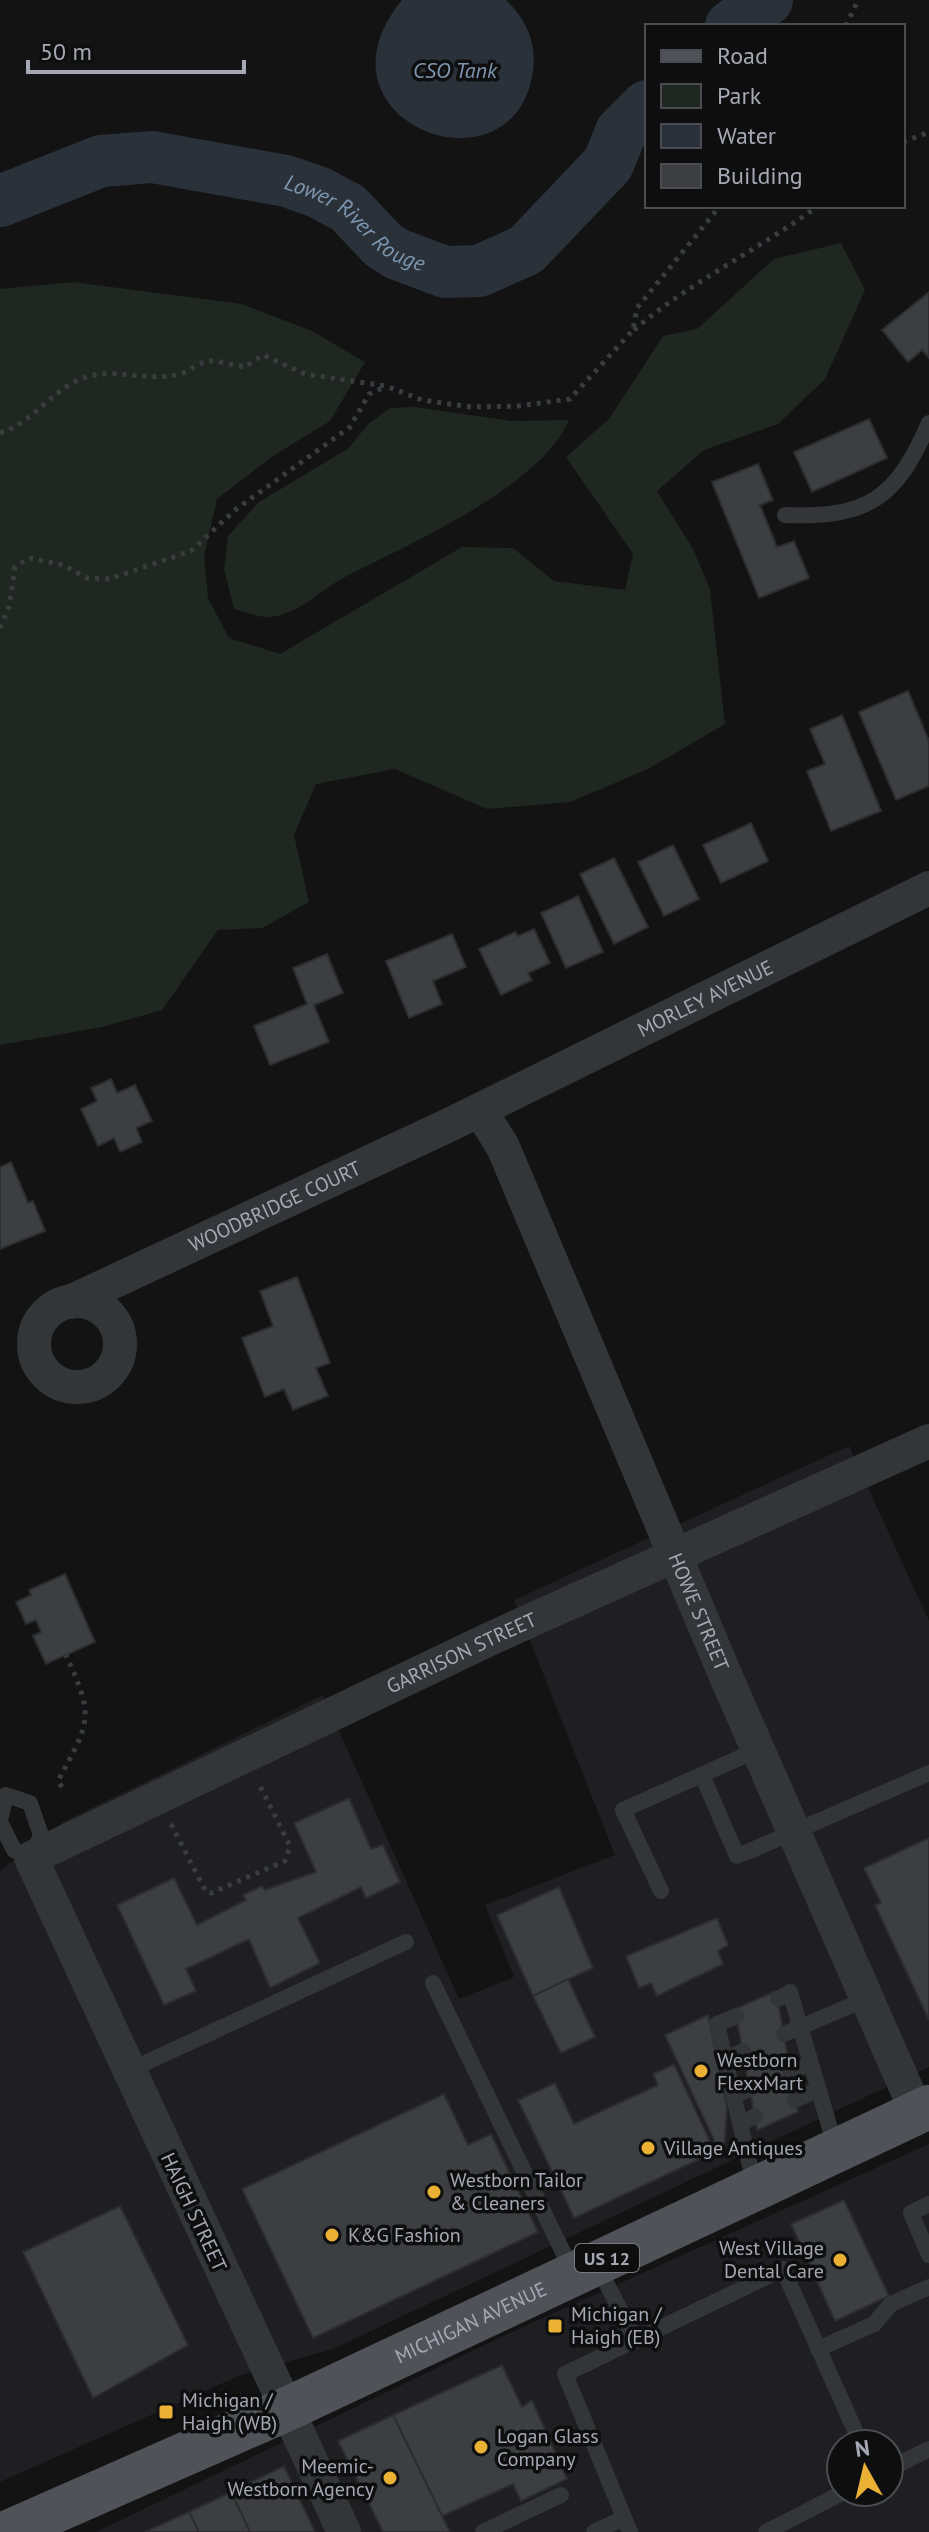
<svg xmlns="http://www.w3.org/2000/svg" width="929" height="2532" viewBox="0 0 929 2532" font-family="'PT Sans',sans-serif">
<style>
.built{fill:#1f1f21;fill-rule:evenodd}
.green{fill:#1f2720}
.water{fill:#2a3138}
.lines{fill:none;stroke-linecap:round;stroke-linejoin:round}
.river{stroke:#2a3138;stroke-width:52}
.building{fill:#3d3e41;stroke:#2d2d30;stroke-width:2}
.path{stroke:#3a3c40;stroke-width:5;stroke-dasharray:4 6;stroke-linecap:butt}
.service{stroke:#343539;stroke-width:16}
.minor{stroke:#343539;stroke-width:34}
.primary{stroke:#505258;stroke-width:44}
.poi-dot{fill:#eab135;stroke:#0e0e0f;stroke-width:3}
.labels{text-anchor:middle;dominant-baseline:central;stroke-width:7;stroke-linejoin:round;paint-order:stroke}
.shield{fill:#0e0e0f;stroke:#787a82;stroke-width:2}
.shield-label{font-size:18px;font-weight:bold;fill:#a5a9b4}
.street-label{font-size:20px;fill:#a5a9b4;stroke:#0e0e0f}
.poi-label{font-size:20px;fill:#a5a9b4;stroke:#0e0e0f;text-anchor:start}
.water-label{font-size:22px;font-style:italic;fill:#7d96af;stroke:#0e0e0f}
</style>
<rect width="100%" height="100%" fill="#131314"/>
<g class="built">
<path d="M 849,1446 L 929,1621 L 929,2067 L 333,2349 L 241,2375 L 0,2482 L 0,1871 L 63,1822 L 323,1695 L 459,1999 L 514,1977 L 485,1905 L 615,1855 L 514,1600 Z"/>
<path d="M 929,2144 L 929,2532 L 96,2532 L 503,2336 ZM 841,2444 L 889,2444 L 889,2492 L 841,2492 Z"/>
</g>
<g class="green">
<path d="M 841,243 L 865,290 L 825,379 L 778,424 L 704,450 L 657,491 L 693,549 L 710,589 L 725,724 L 648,769 L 570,802 L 487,809 L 395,769 L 316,784 L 294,835 L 309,902 L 262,928 L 218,930 L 162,1010 L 102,1027 L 0,1045 L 0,289 L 73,282 L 242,304 L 312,331 L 365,362 L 330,421 L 273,456 L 217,499 L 204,556 L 208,598 L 229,638 L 280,654 L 462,547 L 513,548 L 554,581 L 625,590 L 633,554 L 566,457 L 609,419 L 663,336 L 697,329 L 774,259 Z"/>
<path d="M 414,407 L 511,421 L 569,420 C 541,487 409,544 345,577 C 320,590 300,614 270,617 C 259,618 244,611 234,609 L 224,569 L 228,536 L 259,502 L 349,448 L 368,424 L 390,408 Z"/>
</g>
<path class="water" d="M 402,0 L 506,0 C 528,21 538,46 532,77 C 508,199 304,120 402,0 Z"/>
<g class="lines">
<g class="river">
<path d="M 731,26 L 767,0"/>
<path id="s1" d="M 0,201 L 101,161 L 152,157 L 286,181 L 318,192 L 348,208 L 383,245 L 397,254 L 445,272 L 479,271 L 526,250 L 608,164 L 621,132 L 647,106"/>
</g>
</g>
<g class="building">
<path d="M 929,292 L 929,358 L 922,350 L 908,362 L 882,330 Z"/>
<path d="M 869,419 L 887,458 L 812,492 L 794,452 Z"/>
<path d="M 758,464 L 773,500 L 760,505 L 777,547 L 794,541 L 809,578 L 759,598 L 712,482 Z"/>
<path d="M 908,691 L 929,741 L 929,786 L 896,800 L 859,712 Z"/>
<path d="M 842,715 L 881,811 L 831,831 L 807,771 L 825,764 L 810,729 Z"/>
<path d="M 751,823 L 768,861 L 721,883 L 703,845 Z"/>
<path d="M 673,845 L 699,899 L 664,916 L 638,862 Z"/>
<path d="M 614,858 L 648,927 L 614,944 L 580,874 Z"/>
<path d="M 578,896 L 603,952 L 566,968 L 541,913 Z"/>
<path d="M 534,929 L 550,963 L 528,973 L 532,980 L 501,995 L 479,949 L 515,932 L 518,936 Z"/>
<path d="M 452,934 L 466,967 L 433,981 L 442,1004 L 409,1018 L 386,961 Z"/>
<path d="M 327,954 L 343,993 L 314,1005 L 329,1042 L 270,1065 L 254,1026 L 307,1004 L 293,968 Z"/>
<path d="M 111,1079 L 117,1093 L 135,1085 L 152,1121 L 136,1128 L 142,1142 L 120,1152 L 114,1138 L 98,1146 L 81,1109 L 97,1101 L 91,1088 Z"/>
<path d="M 11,1162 L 28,1203 L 33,1201 L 45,1231 L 0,1249 L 0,1167 Z"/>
<path d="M 297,1277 L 330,1363 L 316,1368 L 328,1396 L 293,1410 L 284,1389 L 265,1397 L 242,1338 L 273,1326 L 260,1291 Z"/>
<path d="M 65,1574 L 95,1642 L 46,1664 L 33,1636 L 41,1632 L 36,1620 L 26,1624 L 16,1602 L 31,1595 L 29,1590 Z"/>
<path d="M 349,1798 L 371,1849 L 383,1845 L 400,1882 L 366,1898 L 361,1887 L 298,1918 L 320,1963 L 270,1988 L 249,1939 L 186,1969 L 196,1991 L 164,2005 L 117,1905 L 174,1878 L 197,1925 L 246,1900 L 243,1895 L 262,1886 L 265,1890 L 316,1872 L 294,1823 Z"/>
<path d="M 929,1838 L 929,2020 L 875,1905 L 881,1903 L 864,1868 Z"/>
<path d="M 559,1887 L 593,1968 L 533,1996 L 497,1915 Z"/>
<path d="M 717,1918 L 728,1945 L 718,1951 L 723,1964 L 657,1996 L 651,1983 L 639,1988 L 626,1956 Z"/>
<path d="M 568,1979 L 595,2037 L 561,2053 L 533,1996 Z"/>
<path d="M 776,1991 L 798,2112 L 757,2130 L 735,2009 Z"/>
<path d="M 708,2015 L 727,2107 L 724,2152 L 720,2153 L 665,2035 Z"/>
<path d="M 674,2064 L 715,2152 L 574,2218 L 518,2100 L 555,2083 L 574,2124 L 658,2085 L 653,2074 Z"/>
<path d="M 444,2094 L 468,2145 L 491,2134 L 538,2232 L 313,2338 L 242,2189 Z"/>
<path d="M 844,2200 L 889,2296 L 835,2321 L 791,2224 Z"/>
<path d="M 120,2206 L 188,2345 L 93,2398 L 23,2252 Z"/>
<path d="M 502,2365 L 522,2407 L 532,2400 L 567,2479 L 521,2501 L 513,2484 L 442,2516 L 393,2415 Z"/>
<path d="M 393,2415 L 442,2516 L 450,2532 L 383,2532 L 338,2441 Z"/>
<path d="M 284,2466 L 315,2532 L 250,2532 L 231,2492 Z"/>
<path d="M 231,2492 L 250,2532 L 199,2532 L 189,2512 Z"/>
<path d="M 189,2512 L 199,2532 L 145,2532 Z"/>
</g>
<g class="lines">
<g class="path">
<path d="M 846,26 L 858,0"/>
<path d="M 903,142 L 929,132"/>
<path d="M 634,330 C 690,282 758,250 818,206"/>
<path d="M 0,433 C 30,423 45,399 71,384 C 107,362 143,384 180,374 C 190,371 199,362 209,361 C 219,360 234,366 245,367 L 263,355 L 305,374 L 386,386 L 422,400 L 471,407 L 518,406 L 570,399 L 633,330 L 637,308 L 720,206"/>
<path d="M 0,628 L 9,607 L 15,567 L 29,558 L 63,565 L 87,578 L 109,579 L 191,551 L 235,510 L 350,427 L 369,394 L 383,388"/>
<path d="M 62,1787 L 58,1781 C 90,1721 95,1718 66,1655"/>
<path d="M 171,1824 L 206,1892 L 211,1893 L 285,1861 L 290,1846 L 258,1782"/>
</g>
<g class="service">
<path d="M 785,515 C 868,518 896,499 929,423"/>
<path d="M 702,1775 L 737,1856"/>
<path d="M 0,1820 L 6,1795 L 30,1803 L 41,1835 L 31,1858 L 14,1850 L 0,1822"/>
<path d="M 745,1853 L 929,1773"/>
<path d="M 661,1891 L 623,1810 L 757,1750"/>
<path d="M 433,1983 L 573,2273"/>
<path d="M 778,1999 L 790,1992 L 836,2149"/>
<path d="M 784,2034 L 866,1999"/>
<path d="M 743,2051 L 725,2059 L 755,2187"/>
<path d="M 725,2059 L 717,2024 L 737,2016"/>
<path d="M 128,2071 L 406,1942"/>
<path d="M 790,2072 L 809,2064"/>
<path d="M 734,2096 L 750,2089"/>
<path d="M 795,2100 L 817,2090"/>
<path d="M 740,2124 L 755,2116"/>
<path d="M 929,2204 L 911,2213 L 929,2255"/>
<path d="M 597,2265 L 636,2341"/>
<path d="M 818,2349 L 874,2324 L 891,2304 L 929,2287"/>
<path d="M 889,2469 L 929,2449"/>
<path d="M 483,2532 L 561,2495"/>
<path d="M 594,2532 L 624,2518"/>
<path d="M 630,2532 L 565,2374 L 783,2269 L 861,2444"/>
<path d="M 766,2532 L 844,2492"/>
</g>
<g class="minor">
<path id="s2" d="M 480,1110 L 503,1147 L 727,1679 L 917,2113"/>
<circle cx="77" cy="1344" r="43"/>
<path id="s3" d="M 70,1302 L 449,1125 L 929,888"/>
<path id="s4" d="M 344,2532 L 31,1858 L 494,1637 L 929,1441"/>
</g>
<path class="primary" id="s5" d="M 8,2532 L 285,2410 L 929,2107"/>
</g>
<g class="poi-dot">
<circle cx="701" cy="2071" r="8"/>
<circle cx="648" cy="2148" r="8"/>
<circle cx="434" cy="2192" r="8"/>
<circle cx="332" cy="2235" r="8"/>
<circle cx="840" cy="2260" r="8"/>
<rect x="547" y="2318" width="16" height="16" rx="4"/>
<rect x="158" y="2404" width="16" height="16" rx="4"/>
<circle cx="481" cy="2447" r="8"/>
<circle cx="390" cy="2478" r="8"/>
</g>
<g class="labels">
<rect class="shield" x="575" y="2244" width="64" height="28" rx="6"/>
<g class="shield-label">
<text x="607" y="2258">US 12</text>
</g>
<g class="street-label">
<text stroke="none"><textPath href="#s3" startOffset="704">MORLEY AVENUE</textPath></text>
<text stroke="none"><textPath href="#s3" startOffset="226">WOODBRIDGE COURT</textPath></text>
<text stroke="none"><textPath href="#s2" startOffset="548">HOWE STREET</textPath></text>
<text stroke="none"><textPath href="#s4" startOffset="1220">GARRISON STREET</textPath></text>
<text transform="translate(194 2212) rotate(65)">HAIGH STREET</text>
<text stroke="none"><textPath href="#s5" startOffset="508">MICHIGAN AVENUE</textPath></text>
</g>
<g class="poi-label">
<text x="717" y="2060">Westborn<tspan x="717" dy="23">FlexxMart</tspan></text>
<text x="664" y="2148">Village Antiques</text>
<text x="450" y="2180">Westborn Tailor<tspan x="450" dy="23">&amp; Cleaners</tspan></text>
<text x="348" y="2235">K&amp;G Fashion</text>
<text x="824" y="2248" text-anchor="end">West Village<tspan x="824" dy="23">Dental Care</tspan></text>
<text x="571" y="2314">Michigan /<tspan x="571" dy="23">Haigh (EB)</tspan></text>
<text x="182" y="2400">Michigan /<tspan x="182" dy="23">Haigh (WB)</tspan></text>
<text x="497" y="2436">Logan Glass<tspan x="497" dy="23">Company</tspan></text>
<text x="374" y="2466" text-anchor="end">Meemic-<tspan x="374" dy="23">Westborn Agency</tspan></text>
</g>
<g class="water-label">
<text x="455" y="70">CSO Tank</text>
<text stroke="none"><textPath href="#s1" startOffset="378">Lower River Rouge</textPath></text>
</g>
</g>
<rect x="645" y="24" width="260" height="184" fill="#0e0e0f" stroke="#4a4c51" stroke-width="2"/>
<rect x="661" y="50" width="40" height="12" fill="#505258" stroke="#4a4c51" stroke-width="2"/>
<text x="717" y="64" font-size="24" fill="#a5a9b4">Road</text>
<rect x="661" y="84" width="40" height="24" fill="#1f2720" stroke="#4a4c51" stroke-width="2"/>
<text x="717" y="104" font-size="24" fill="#a5a9b4">Park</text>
<rect x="661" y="124" width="40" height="24" fill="#2a3138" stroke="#4a4c51" stroke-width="2"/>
<text x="717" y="144" font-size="24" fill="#a5a9b4">Water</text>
<rect x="661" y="164" width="40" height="24" fill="#3d3e41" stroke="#4a4c51" stroke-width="2"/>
<text x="717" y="184" font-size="24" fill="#a5a9b4">Building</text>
<g transform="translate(865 2468) rotate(352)"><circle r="38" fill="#0e0e0f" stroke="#4a4c51" stroke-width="2"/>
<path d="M0-6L14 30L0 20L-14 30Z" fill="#eab135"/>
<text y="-12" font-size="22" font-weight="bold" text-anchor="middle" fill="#a5a9b4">N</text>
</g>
<path d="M28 60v12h216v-12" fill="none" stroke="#a5a9b4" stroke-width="4"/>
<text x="40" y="60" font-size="24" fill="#a5a9b4" stroke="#0e0e0f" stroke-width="6" paint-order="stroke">50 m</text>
</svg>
